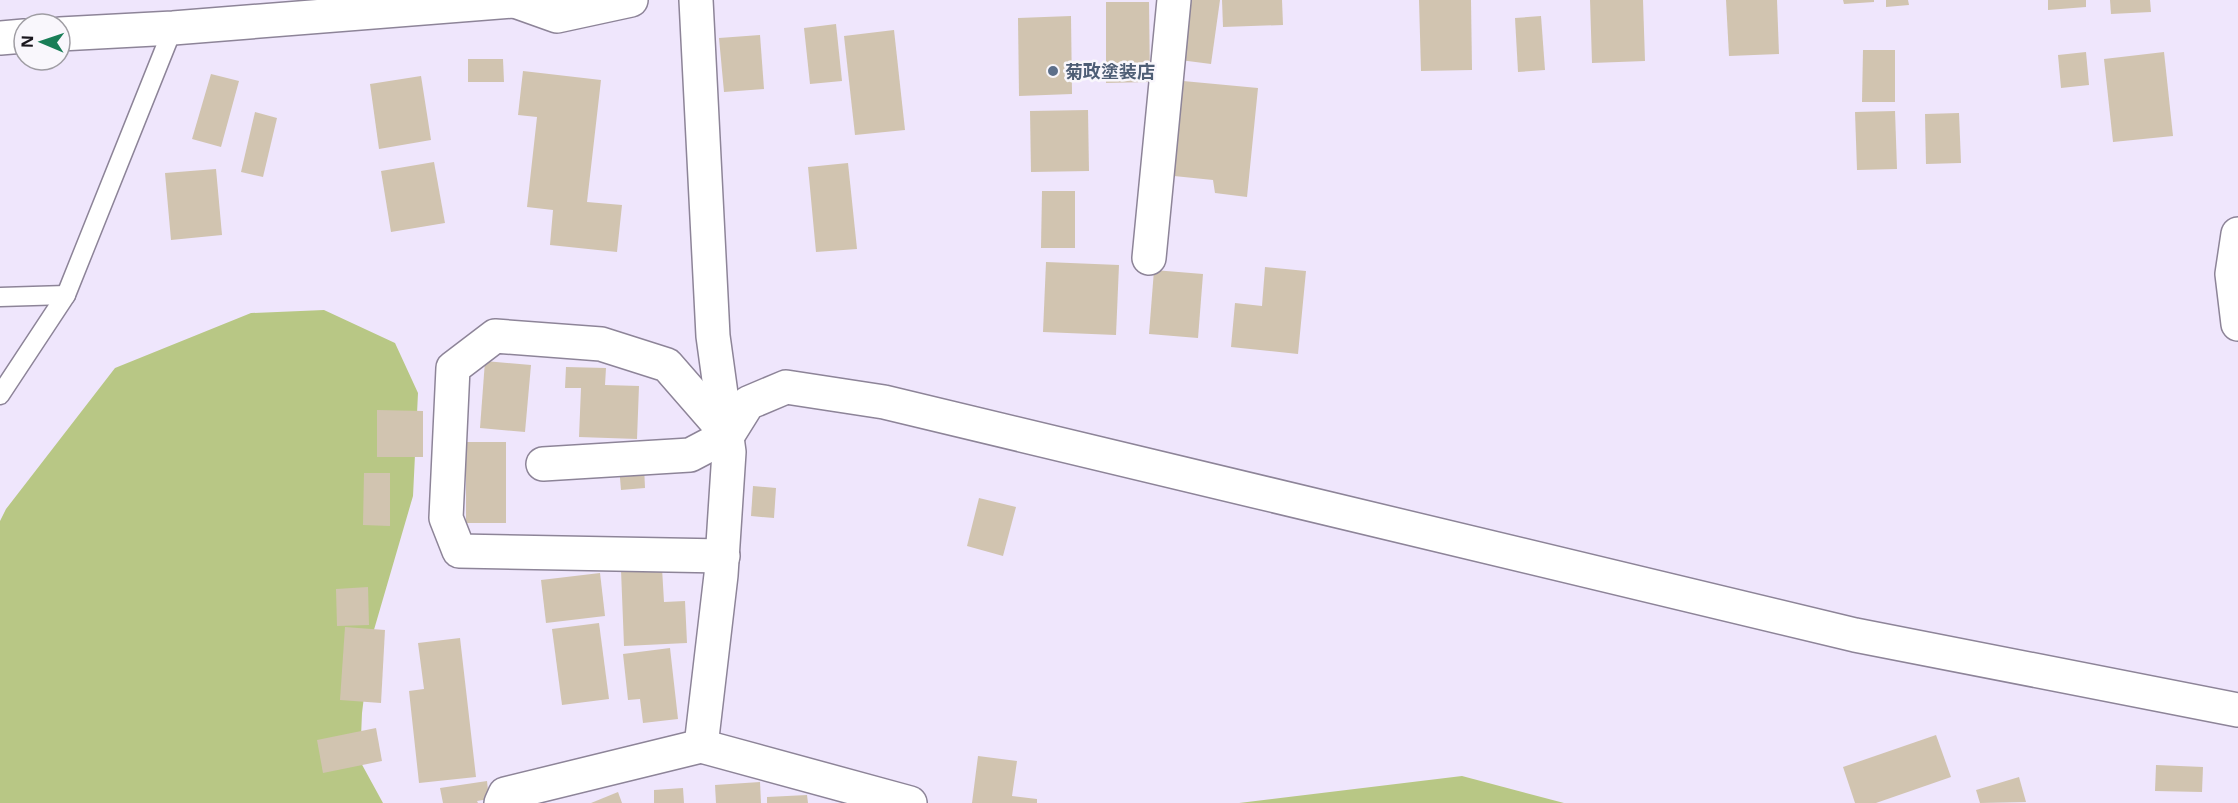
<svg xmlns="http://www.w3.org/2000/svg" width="2238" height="803" viewBox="0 0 2238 803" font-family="'Open Sans','Noto Sans JP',sans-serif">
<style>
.green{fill:#b8c785}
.building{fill:#d1c4b0}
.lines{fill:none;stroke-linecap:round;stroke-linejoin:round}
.lane-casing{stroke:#8d8498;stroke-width:21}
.street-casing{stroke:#8d8498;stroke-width:36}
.primary-casing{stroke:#8d8498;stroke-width:36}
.lane{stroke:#fff;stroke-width:18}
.street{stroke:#fff;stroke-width:33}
.primary{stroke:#fff;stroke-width:33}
.service-dot{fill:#5c6f8a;stroke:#f9f7fc;stroke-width:2}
.labels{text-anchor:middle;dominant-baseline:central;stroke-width:5;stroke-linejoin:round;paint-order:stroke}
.service-label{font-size:18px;font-weight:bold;fill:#4e5e75;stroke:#f9f7fc;text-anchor:start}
</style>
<rect width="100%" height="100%" fill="#efe6fc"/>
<g class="green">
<path d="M 324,310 L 395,343 L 418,393 L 413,496 L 371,640 L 362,713 L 360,761 L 383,803 L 0,803 L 0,521 L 6,509 L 115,368 L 251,313 Z"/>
<path d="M 1462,776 L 1564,803 L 1239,803 Z"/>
</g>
<g class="building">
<path d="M 1189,0 L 1220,0 L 1211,64 L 1180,60 Z"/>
<path d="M 1222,0 L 1282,0 L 1283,25 L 1223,27 Z"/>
<path d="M 1419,0 L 1471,0 L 1472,70 L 1421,71 Z"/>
<path d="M 1590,0 L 1643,0 L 1645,61 L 1592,63 Z"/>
<path d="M 1726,0 L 1777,0 L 1779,54 L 1729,56 Z"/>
<path d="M 1843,0 L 1874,0 L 1874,2 L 1844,4 Z"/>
<path d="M 1886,0 L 1908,0 L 1909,5 L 1886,7 Z"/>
<path d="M 2048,0 L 2086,0 L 2086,7 L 2048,10 Z"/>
<path d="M 2110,0 L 2150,0 L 2151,12 L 2111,14 Z"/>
<path d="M 1106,2 L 1149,2 L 1150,82 L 1106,83 Z"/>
<path d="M 1071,16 L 1072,94 L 1019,96 L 1018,18 Z"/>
<path d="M 1541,16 L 1545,70 L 1518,72 L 1515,18 Z"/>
<path d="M 836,24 L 842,81 L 810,84 L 804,28 Z"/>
<path d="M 894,30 L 905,130 L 855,135 L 844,36 Z"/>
<path d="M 760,35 L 764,89 L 724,92 L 719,38 Z"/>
<path d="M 1863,50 L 1895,50 L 1895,102 L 1862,102 Z"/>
<path d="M 2086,52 L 2089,85 L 2061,88 L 2058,55 Z"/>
<path d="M 2164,52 L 2173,136 L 2113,142 L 2104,59 Z"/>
<path d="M 468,59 L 503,59 L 504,82 L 468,82 Z"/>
<path d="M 523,71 L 601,80 L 587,202 L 622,205 L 617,252 L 550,245 L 553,210 L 527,207 L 537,117 L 518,115 Z"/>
<path d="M 211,74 L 239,81 L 221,147 L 192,139 Z"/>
<path d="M 421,76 L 431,140 L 379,149 L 370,84 Z"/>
<path d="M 1183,81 L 1258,88 L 1247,197 L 1215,193 L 1213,180 L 1174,176 Z"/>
<path d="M 1088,110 L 1089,171 L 1031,172 L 1030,111 Z"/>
<path d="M 1895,111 L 1897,169 L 1857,170 L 1855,112 Z"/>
<path d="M 255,112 L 277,118 L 263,177 L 241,172 Z"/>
<path d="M 1959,113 L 1961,163 L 1926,164 L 1925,114 Z"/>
<path d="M 434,162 L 445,223 L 391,232 L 381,171 Z"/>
<path d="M 848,163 L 857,249 L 816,252 L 808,167 Z"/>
<path d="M 216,169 L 222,235 L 171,240 L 165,173 Z"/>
<path d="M 1042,191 L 1075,191 L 1075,248 L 1041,248 Z"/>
<path d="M 1046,262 L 1119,265 L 1116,335 L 1043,332 Z"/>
<path d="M 1265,267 L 1306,271 L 1298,354 L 1231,347 L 1235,303 L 1262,306 Z"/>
<path d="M 1154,270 L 1203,274 L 1198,338 L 1149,334 Z"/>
<path d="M 485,361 L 531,365 L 525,432 L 480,428 Z"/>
<path d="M 566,367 L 606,368 L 605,385 L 639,386 L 637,439 L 579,437 L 581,388 L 565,388 Z"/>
<path d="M 377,410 L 423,411 L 423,457 L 377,457 Z"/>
<rect x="466" y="442" width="40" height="81"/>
<path d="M 644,465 L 645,488 L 621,490 L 619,466 Z"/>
<path d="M 364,473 L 390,473 L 390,526 L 363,525 Z"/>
<path d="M 753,486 L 776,488 L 774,518 L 751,516 Z"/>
<path d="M 979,498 L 1016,507 L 1003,556 L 967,546 Z"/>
<path d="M 662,568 L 664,602 L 685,601 L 687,643 L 624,646 L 621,570 Z"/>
<path d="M 600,573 L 605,616 L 546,623 L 541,580 Z"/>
<path d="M 368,587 L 369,625 L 337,626 L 336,589 Z"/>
<path d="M 599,623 L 609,699 L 562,705 L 552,629 Z"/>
<path d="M 345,627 L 385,630 L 381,703 L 340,700 Z"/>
<path d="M 460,638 L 476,777 L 419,783 L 409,691 L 424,689 L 418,643 Z"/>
<path d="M 670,648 L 678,719 L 643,723 L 640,699 L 628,700 L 623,654 Z"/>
<path d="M 376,728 L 382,761 L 323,773 L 317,740 Z"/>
<path d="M 1936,735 L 1951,777 L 1876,803 L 1855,803 L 1843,767 Z"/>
<path d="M 978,756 L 1017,761 L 1012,796 L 1037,799 L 1037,803 L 972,803 Z"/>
<path d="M 2156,765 L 2203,767 L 2202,792 L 2155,791 Z"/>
<path d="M 2019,777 L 2026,802 L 1980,803 L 1976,790 Z"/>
<path d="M 487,781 L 489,799 L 477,801 L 478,803 L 443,803 L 440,788 Z"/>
<path d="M 760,782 L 761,803 L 716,803 L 715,785 Z"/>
<path d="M 683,788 L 684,803 L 654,803 L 654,790 Z"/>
<path d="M 618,792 L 622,803 L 591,803 Z"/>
<path d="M 807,795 L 808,803 L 767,803 L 767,797 Z"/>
</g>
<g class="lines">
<defs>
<g id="lane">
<path d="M 0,297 L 66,295"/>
<path d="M 0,395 L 66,295 L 173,28"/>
</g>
<g id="street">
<path d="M 60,34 L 173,28 L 513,1"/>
<path d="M 0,38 L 24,36"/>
<path d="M 2238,234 L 2232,274 L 2238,324"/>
<path d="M 1149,258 L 1174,0"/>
<path d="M 728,435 L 748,403 L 786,387 L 884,402 L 1855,635 L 2238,710"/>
<path d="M 543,464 L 690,455 L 728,435 L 667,365 L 601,344 L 495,336 L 453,368 L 446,518 L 459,551 L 723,556"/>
<path d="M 701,746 L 910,803"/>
<path d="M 501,803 L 505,794 L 701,746 L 721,575 L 729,452 L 713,336 L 696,0"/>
</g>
<path id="primary" d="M 512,0 L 557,16 L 631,0"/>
</defs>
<use href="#lane" class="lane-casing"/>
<use href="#street" class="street-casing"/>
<use href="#primary" class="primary-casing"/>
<use href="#lane" class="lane"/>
<use href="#street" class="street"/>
<use href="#primary" class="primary"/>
</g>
<circle class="service-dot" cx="1053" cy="71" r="6"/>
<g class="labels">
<g class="service-label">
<text x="1065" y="71">菊政塗装店</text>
</g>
</g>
<g transform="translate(42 42) rotate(272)"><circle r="28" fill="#f9f7fc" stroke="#9f9da3" stroke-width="1.5"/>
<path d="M0-4.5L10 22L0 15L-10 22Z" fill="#197e57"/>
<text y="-9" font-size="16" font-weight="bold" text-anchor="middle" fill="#19161d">N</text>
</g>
</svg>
